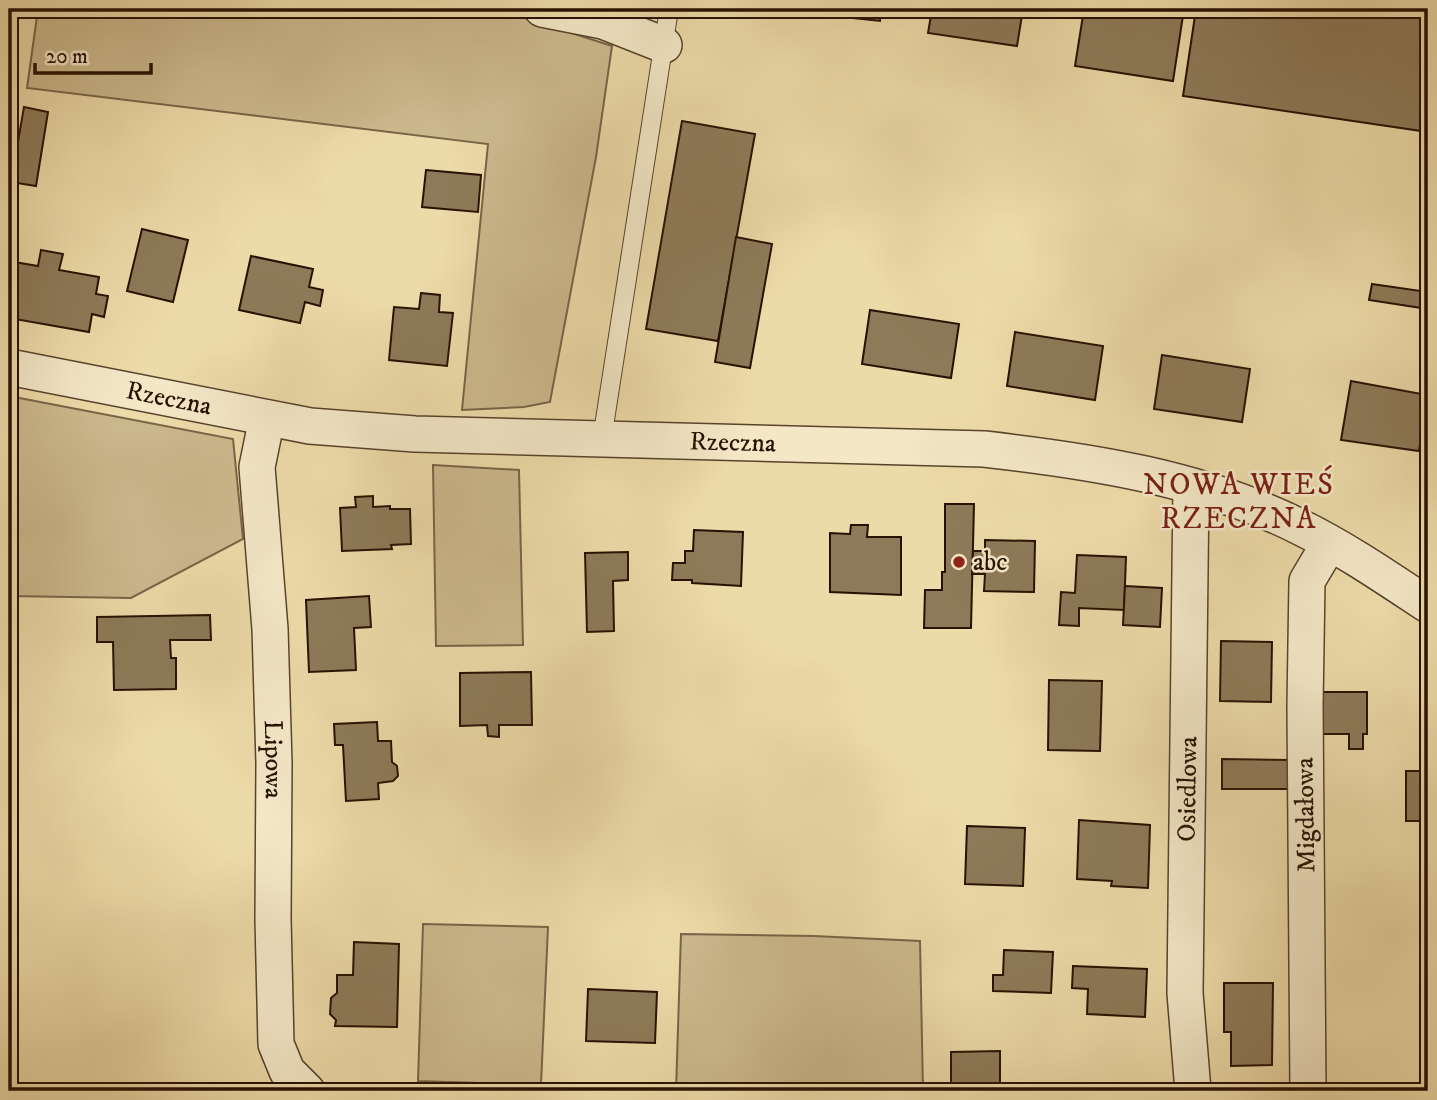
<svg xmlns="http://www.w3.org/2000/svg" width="1437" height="1100" viewBox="0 0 1437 1100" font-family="'IM FELL DW Pica',serif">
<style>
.green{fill:#cbb88c;stroke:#796447;stroke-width:2}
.building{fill:#8d7a58;stroke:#271102;stroke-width:2}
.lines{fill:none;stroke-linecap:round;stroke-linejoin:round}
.lane-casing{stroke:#58432c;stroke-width:20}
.street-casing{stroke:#58432c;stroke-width:38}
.lane{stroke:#f3e7c6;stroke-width:18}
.street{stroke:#f3e7c6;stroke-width:35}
.poi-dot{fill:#8f2418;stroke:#f3e7c6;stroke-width:2.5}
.labels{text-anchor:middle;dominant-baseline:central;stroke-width:5;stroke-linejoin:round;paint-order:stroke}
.street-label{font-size:26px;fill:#271102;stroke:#f3e7c6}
.poi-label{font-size:26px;fill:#271102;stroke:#f3e7c6;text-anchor:start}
.quarter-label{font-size:30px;letter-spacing:2px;fill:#7a1f14;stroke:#f3e7c6}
</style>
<rect width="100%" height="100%" fill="#ecdaa8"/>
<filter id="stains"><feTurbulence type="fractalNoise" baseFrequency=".00286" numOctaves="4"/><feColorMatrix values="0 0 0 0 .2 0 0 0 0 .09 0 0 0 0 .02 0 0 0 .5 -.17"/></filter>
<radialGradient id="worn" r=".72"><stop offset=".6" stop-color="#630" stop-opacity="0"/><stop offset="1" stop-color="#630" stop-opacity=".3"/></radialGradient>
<g class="green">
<path d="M 38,9 L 497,9 L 612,46 L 596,157 L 550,402 L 524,407 L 462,410 L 488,144 L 27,88 Z"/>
<path d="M 9,396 L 233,439 L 243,539 L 131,598 L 9,596 Z"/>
<path d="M 433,465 L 519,470 L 523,645 L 436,646 Z"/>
<path d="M 423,924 L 548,927 L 541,1085 L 418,1081 Z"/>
<path d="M 681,934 L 814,936 L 920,941 L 923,1091 L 676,1091 Z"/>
</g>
<g class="building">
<path d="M 836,9 L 881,9 L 880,21 L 835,16 Z"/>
<path d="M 932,9 L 1023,9 L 1017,46 L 928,33 Z"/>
<path d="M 1084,9 L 1184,9 L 1173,81 L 1075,66 Z"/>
<path d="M 1196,9 L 1428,9 L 1428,132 L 1183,96 Z"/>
<path d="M 24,107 L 48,112 L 36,186 L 11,182 Z"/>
<path d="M 682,121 L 755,134 L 718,341 L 646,329 Z"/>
<path d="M 426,170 L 481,175 L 478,212 L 422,207 Z"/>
<path d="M 142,229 L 188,240 L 173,302 L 127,291 Z"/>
<path d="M 736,237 L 772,244 L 750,368 L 715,362 Z"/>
<path d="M 41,250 L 63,254 L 59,270 L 99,277 L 96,294 L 108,296 L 104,317 L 92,314 L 89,332 L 9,318 L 9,289 L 14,262 L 38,266 Z"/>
<path d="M 251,256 L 313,269 L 309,287 L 323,290 L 320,306 L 305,302 L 300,323 L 239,310 Z"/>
<path d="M 1372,284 L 1428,292 L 1428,309 L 1369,300 Z"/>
<path d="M 421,293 L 440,295 L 439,312 L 453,313 L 447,366 L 389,360 L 394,307 L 419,309 Z"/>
<path d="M 870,310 L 959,324 L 951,378 L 862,364 Z"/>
<path d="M 1015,332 L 1103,346 L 1095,400 L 1007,386 Z"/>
<path d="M 1162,355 L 1250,369 L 1242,422 L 1154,409 Z"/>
<path d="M 1351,381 L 1427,395 L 1419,451 L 1341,440 Z"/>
<path d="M 373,496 L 373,507 L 390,506 L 390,509 L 410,509 L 411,544 L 391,545 L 392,549 L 342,551 L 340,508 L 356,507 L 355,497 Z"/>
<path d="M 945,504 L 974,504 L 971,628 L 924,628 L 925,590 L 942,590 L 942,572 L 945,572 Z"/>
<path d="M 851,525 L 868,525 L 867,537 L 901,537 L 901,595 L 830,592 L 830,533 L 850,534 Z"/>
<path d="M 694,530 L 743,532 L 741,586 L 692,583 L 692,580 L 672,580 L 673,563 L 685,563 L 685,551 L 693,551 Z"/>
<path d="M 985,540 L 1035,541 L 1034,592 L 984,591 L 985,574 L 972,574 L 973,551 L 985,551 Z"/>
<path d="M 628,552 L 628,580 L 613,581 L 614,631 L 587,632 L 585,553 Z"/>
<path d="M 1077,555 L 1126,557 L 1124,610 L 1079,608 L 1079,626 L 1059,625 L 1061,592 L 1075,593 Z"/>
<path d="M 1125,586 L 1162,588 L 1160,627 L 1123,625 Z"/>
<path d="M 369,596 L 371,627 L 354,628 L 356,670 L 309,672 L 306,600 Z"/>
<path d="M 210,615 L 211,640 L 170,640 L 171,658 L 176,658 L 176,689 L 114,690 L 113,642 L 97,642 L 97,617 Z"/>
<path d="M 1221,641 L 1272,642 L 1271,702 L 1220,701 Z"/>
<path d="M 531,672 L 532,725 L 499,725 L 499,737 L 488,736 L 487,725 L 460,726 L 460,673 Z"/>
<path d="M 1049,680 L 1102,681 L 1100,751 L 1048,750 Z"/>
<path d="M 1320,692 L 1367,692 L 1367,734 L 1363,734 L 1363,749 L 1349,749 L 1349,734 L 1320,734 Z"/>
<path d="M 377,722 L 378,741 L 391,741 L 392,762 L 397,766 L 398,776 L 393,781 L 378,783 L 379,799 L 346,801 L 343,745 L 335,745 L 334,724 Z"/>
<path d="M 1222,759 L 1289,760 L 1290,789 L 1222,789 Z"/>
<rect x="1406" y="771" width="22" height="50"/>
<path d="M 1079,820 L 1150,825 L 1148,888 L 1111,886 L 1112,881 L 1077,879 Z"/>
<path d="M 967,826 L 1025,828 L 1023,886 L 965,884 Z"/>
<path d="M 354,942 L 399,944 L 397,1027 L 335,1026 L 336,1020 L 330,1014 L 331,998 L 337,993 L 337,975 L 353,975 Z"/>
<path d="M 1004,950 L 1053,952 L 1051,993 L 993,991 L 993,975 L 1003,975 Z"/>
<path d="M 1073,966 L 1147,969 L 1145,1017 L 1087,1014 L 1088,989 L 1072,988 Z"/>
<path d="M 1224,983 L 1273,983 L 1272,1065 L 1231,1066 L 1231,1032 L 1224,1032 Z"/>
<path d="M 588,989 L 657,992 L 655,1043 L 586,1041 Z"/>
<path d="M 1420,994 L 1428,994 L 1428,1042 L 1422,1043 Z"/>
<path d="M 1000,1051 L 1000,1091 L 951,1091 L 951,1052 Z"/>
</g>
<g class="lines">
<defs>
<path id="lane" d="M 602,439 L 669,9"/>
<g id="street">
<path d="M 542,9 L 603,21 L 664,45"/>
<path id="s1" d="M 9,367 L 310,426 L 415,434 L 984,449 C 1091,461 1202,478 1300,527 C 1345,549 1387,578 1428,605"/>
<path id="s2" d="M 267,418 L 257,467 L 270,629 L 274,763 L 273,919 L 276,1044 L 287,1071 L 307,1091"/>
<path d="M 1191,486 L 1185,993 L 1193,1091"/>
<path d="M 1308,1091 L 1305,706 L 1307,581 L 1329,544"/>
</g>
</defs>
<use href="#lane" class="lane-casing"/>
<use href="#street" class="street-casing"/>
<use href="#lane" class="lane"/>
<use href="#street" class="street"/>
</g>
<circle class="poi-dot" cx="959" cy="562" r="7"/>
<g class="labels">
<g class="street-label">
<text stroke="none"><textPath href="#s1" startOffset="163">Rzeczna</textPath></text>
<text stroke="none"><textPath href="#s1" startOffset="730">Rzeczna</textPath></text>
<text stroke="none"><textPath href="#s2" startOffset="343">Lipowa</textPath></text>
<text transform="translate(1188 789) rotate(-89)">Osiedlowa</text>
<text transform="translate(1306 815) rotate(-91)">Migdałowa</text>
</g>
<g class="poi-label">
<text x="973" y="562">abc</text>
</g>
<g class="quarter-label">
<text x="1239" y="485">NOWA WIEŚ<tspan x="1239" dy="34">RZECZNA</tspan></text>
</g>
</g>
<rect width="1437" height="1100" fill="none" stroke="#ecdaa8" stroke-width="35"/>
<rect x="10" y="10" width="1416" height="1079" fill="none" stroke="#271102" stroke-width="3.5"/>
<rect x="18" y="18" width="1402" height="1065" fill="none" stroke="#271102" stroke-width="2"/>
<path d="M35 63v10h116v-10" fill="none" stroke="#271102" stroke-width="3.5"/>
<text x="46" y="63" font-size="21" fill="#271102" stroke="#f3e7c6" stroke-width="5" paint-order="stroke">20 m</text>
<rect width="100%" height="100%" filter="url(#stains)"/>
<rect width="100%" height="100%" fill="url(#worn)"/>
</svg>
